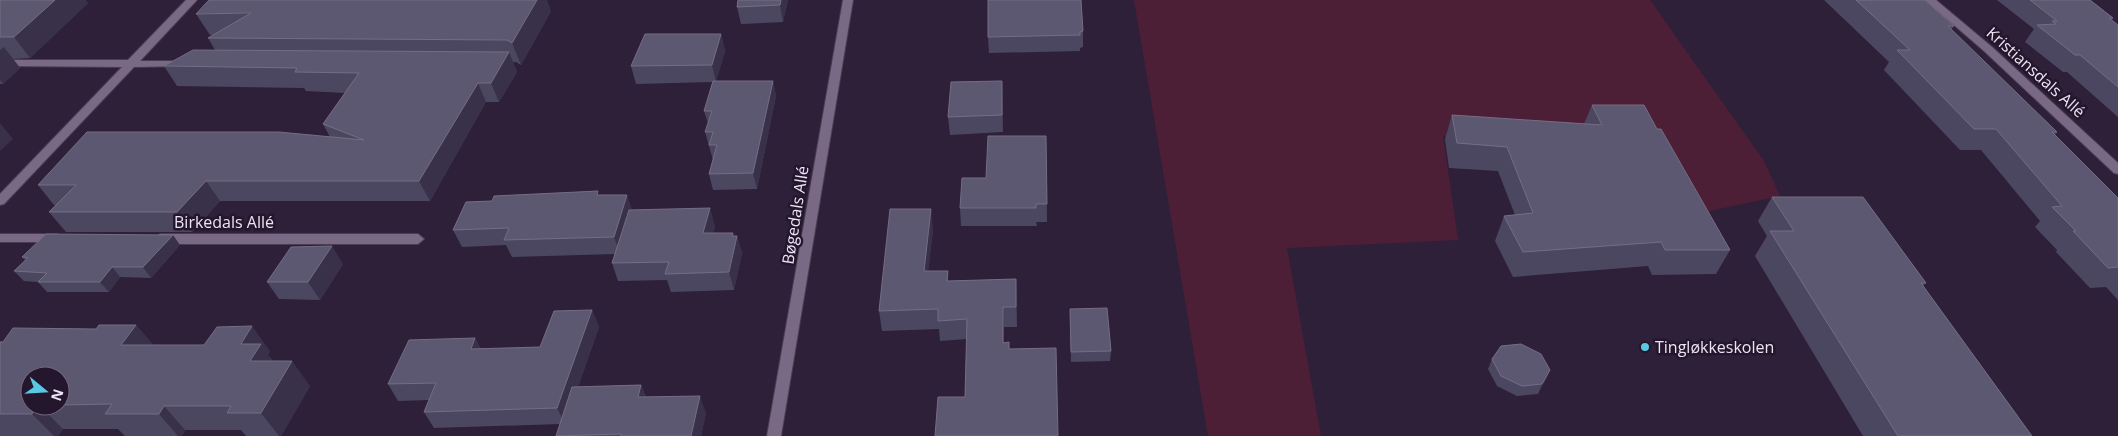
<svg xmlns="http://www.w3.org/2000/svg" width="2118" height="436" viewBox="0 0 2118 436" font-family="'Open Sans',sans-serif">
<style>
.green{fill:#4d1f37}
.lines{fill:none;stroke-linecap:round;stroke-linejoin:round}
.minor-casing{stroke:#493d51;stroke-width:2}
.minor{fill:#7a6985;fill-rule:evenodd}
.wall{fill:#4c4761;fill-rule:evenodd}
.shaded-wall{fill:#39304a}
.building{fill:#5d5871;stroke:#746d85}
.poi-dot{fill:#59c8e4;stroke:#24162d;stroke-width:2}
.labels{text-anchor:middle;dominant-baseline:central;stroke-width:5;stroke-linejoin:round;paint-order:stroke}
.street-label{font-size:16px;fill:#ece3f3;stroke:#24162d}
.poi-label{font-size:16px;fill:#ece3f3;stroke:#24162d;text-anchor:start}
</style>
<rect width="100%" height="100%" fill="#2e2038"/>
<path class="green" d="M 1134,0 L 1650,0 L 1764,161 L 1780,196 L 1691,215 L 1587,146 L 1443,136 L 1458,240 L 1287,248 L 1321,436 L 1208,436 Z"/>
<g class="lines">
<defs>
<g id="minor">
<path d="M 186,0 L 197,0 L 140,61 L 186,61 L 191,64 L 190,66 L 134,67 L 4,204 L 0,205 L 0,194 L 122,67 L 0,66 L 0,60 L 128,60 Z"/>
<path d="M 843,0 L 853,0 L 781,436 L 767,436 Z"/>
<path d="M 1925,0 L 1936,0 L 1992,47 L 2118,163 L 2118,174 L 2114,173 L 1984,51 Z"/>
<path d="M 0,234 L 57,234 L 63,238 L 57,242 L 0,242 Z"/>
<path d="M 160,234 L 418,234 L 424,239 L 418,244 L 160,244 L 154,239 Z"/>
</g>
</defs>
<use href="#minor" class="minor-casing"/>
<use href="#minor" class="minor"/>
</g>
<g class="wall">
<path d="M 0,0 L 88,3 L 30,58 L 13,59 L 20,68 L 3,84 L 0,84 Z"/>
<path d="M 788,0 L 783,22 L 741,24 L 737,7 Z"/>
<path d="M 1824,0 L 1925,0 L 1954,26 L 1951,30 L 2057,132 L 2055,135 L 2118,198 L 2118,300 L 2106,287 L 2090,288 L 2056,252 L 2057,250 L 2035,227 L 2040,221 L 1981,150 L 1960,150 L 1884,70 L 1889,62 Z"/>
<path d="M 1997,0 L 2090,0 L 2113,18 L 2112,20 L 2118,25 L 2118,117 L 2067,72 L 2063,72 L 2025,42 L 2034,29 Z"/>
<path d="M 551,11 L 521,65 L 516,62 L 513,62 L 517,72 L 499,102 L 486,102 L 430,201 L 220,201 L 192,232 L 66,232 L 49,212 L 56,205 L 54,205 L 38,185 L 330,137 L 323,124 L 345,93 L 306,91 L 304,88 L 177,86 L 164,66 L 215,50 L 208,38 L 213,35 L 210,35 L 196,14 Z"/>
<path d="M 1083,31 L 1083,47 L 1080,48 L 1080,51 L 989,53 L 988,37 Z"/>
<path d="M 721,34 L 725,51 L 716,81 L 773,81 L 776,96 L 757,189 L 713,190 L 709,174 L 713,160 L 705,132 L 708,123 L 704,111 L 713,82 L 636,84 L 631,66 Z"/>
<path d="M 1002,81 L 1003,132 L 950,135 L 948,117 Z"/>
<path d="M 1592,105 L 1657,129 L 1730,250 L 1716,274 L 1652,275 L 1648,266 L 1513,277 L 1495,241 L 1504,216 L 1515,215 L 1498,171 L 1449,168 L 1445,139 L 1452,115 L 1584,124 Z"/>
<path d="M 1046,136 L 1047,222 L 1036,222 L 1037,226 L 961,226 L 960,208 L 986,178 Z"/>
<path d="M 600,195 L 632,210 L 715,226 L 713,233 L 733,233 L 734,236 L 737,236 L 742,253 L 734,290 L 671,292 L 667,280 L 618,281 L 612,263 L 615,254 L 512,257 L 506,245 L 462,247 L 453,230 L 492,201 Z"/>
<path d="M 1772,197 L 1926,283 L 1923,286 L 2032,436 L 1863,436 L 1755,256 L 1767,236 L 1758,221 Z"/>
<path d="M 933,229 L 928,271 L 948,271 L 948,281 L 1016,279 L 1017,327 L 1004,327 L 965,397 L 967,339 L 940,341 L 939,329 L 882,331 L 879,311 Z"/>
<path d="M 180,245 L 151,278 L 120,277 L 109,292 L 47,292 L 38,282 L 24,281 L 14,271 L 25,260 L 22,257 Z"/>
<path d="M 343,264 L 320,300 L 279,299 L 267,282 Z"/>
<path d="M 1070,309 L 1111,351 L 1110,361 L 1071,362 Z"/>
<path d="M 592,310 L 599,327 L 578,387 L 641,385 L 646,397 L 706,413 L 701,436 L 556,436 L 560,424 L 434,428 L 424,412 L 429,400 L 398,401 L 388,384 L 475,338 L 481,349 L 540,347 Z"/>
<path d="M 136,325 L 153,345 L 270,351 L 268,355 L 273,361 L 310,386 L 281,436 L 246,436 L 241,430 L 185,430 L 182,436 L 125,436 L 118,429 L 63,429 L 58,436 L 0,436 L 0,342 L 96,329 ZM 60,376 L 60,406 L 30,406 Z"/>
<path d="M 1492,359 L 1550,370 L 1538,394 L 1517,396 L 1497,386 L 1488,369 Z"/>
</g>
<g class="shaded-wall">
<path d="M 55,0 L 86,0 L 88,3 L 30,58 L 14,37 Z"/>
<path d="M 532,0 L 547,0 L 551,11 L 521,65 L 512,43 Z"/>
<path d="M 781,0 L 788,0 L 783,22 L 780,5 Z"/>
<path d="M 721,34 L 725,51 L 716,82 L 712,65 Z"/>
<path d="M 4,47 L 20,68 L 3,84 L 0,80 L 0,50 Z"/>
<path d="M 509,52 L 517,72 L 499,102 L 491,83 Z"/>
<path d="M 773,81 L 776,96 L 757,189 L 753,173 Z"/>
<path d="M 478,83 L 486,102 L 430,201 L 419,181 Z"/>
<path d="M 0,123 L 13,139 L 0,151 Z"/>
<path d="M 206,181 L 220,201 L 192,232 L 177,212 Z"/>
<path d="M 627,195 L 633,212 L 620,254 L 614,237 Z"/>
<path d="M 710,208 L 715,226 L 709,251 L 703,233 Z"/>
<path d="M 931,209 L 933,229 L 926,291 L 924,271 Z"/>
<path d="M 733,233 L 736,243 L 737,236 L 742,253 L 734,290 L 729,272 L 732,236 Z"/>
<path d="M 173,235 L 180,245 L 151,278 L 143,267 Z"/>
<path d="M 332,246 L 343,264 L 320,300 L 308,282 Z"/>
<path d="M 112,267 L 120,277 L 109,292 L 100,282 Z"/>
<path d="M 1003,307 L 1004,327 L 1004,363 L 1003,343 Z"/>
<path d="M 592,310 L 599,327 L 565,424 L 557,408 Z"/>
<path d="M 136,325 L 157,350 L 121,345 Z"/>
<path d="M 252,326 L 270,351 L 268,355 L 279,369 L 250,361 L 241,344 Z"/>
<path d="M 475,338 L 484,354 L 471,349 Z"/>
<path d="M 292,361 L 310,386 L 281,436 L 279,436 L 261,413 Z"/>
<path d="M 1550,370 L 1546,380 L 1538,394 L 1542,384 Z"/>
<path d="M 641,385 L 648,403 L 638,397 Z"/>
<path d="M 700,396 L 706,413 L 701,436 L 691,436 Z"/>
<path d="M 38,406 L 40,406 L 63,429 L 58,436 L 54,436 L 32,414 Z"/>
<path d="M 164,406 L 185,430 L 182,436 L 178,436 L 159,414 Z"/>
</g>
<g class="building">
<path d="M 0,0 L 55,0 L 14,37 L 0,37 Z"/>
<path d="M 209,0 L 537,0 L 512,43 L 507,40 L 208,38 L 251,13 L 196,14 Z"/>
<path d="M 738,0 L 781,0 L 780,5 L 737,7 Z"/>
<path d="M 988,0 L 1081,0 L 1083,31 L 1080,32 L 1080,35 L 988,37 Z"/>
<path d="M 1856,0 L 1925,0 L 1954,26 L 1948,26 L 2057,132 L 2052,132 L 2118,198 L 2118,267 L 2108,268 L 2073,231 L 2076,231 L 2052,207 L 2062,206 L 1996,129 L 1974,129 L 1897,50 L 1910,50 Z"/>
<path d="M 2030,0 L 2090,0 L 2113,18 L 2109,18 L 2118,25 L 2118,87 L 2080,55 L 2075,55 L 2037,25 L 2056,24 L 2052,21 L 2057,21 Z"/>
<path d="M 645,34 L 721,34 L 712,65 L 631,66 Z"/>
<path d="M 193,50 L 509,52 L 491,83 L 478,83 L 419,181 L 206,181 L 177,212 L 49,212 L 76,185 L 38,185 L 87,132 L 279,132 L 364,140 L 323,124 L 359,73 L 295,72 L 297,68 L 164,66 Z"/>
<path d="M 713,81 L 773,81 L 753,173 L 709,174 L 717,145 L 709,145 L 713,132 L 705,132 L 712,111 L 704,111 Z"/>
<path d="M 1002,81 L 1002,115 L 948,117 L 951,82 Z"/>
<path d="M 1592,105 L 1644,105 L 1657,129 L 1661,129 L 1730,250 L 1665,250 L 1661,242 L 1523,252 L 1504,216 L 1533,213 L 1507,147 L 1457,143 L 1452,115 L 1602,125 Z"/>
<path d="M 988,136 L 1046,136 L 1047,204 L 1036,204 L 1036,208 L 960,208 L 962,178 L 986,178 Z"/>
<path d="M 598,191 L 597,195 L 627,195 L 614,237 L 504,240 L 509,228 L 453,230 L 466,202 L 492,201 L 494,196 Z"/>
<path d="M 1772,197 L 1863,197 L 1926,283 L 1921,283 L 2032,436 L 1898,436 L 1770,231 L 1794,231 Z"/>
<path d="M 710,208 L 703,233 L 733,233 L 732,236 L 737,236 L 729,272 L 665,274 L 669,262 L 612,263 L 629,210 Z"/>
<path d="M 890,209 L 931,209 L 924,271 L 948,271 L 947,281 L 1016,279 L 1016,307 L 1003,307 L 1003,343 L 1009,342 L 1009,349 L 1056,348 L 1058,436 L 935,436 L 938,397 L 965,397 L 967,319 L 938,321 L 938,309 L 879,311 Z"/>
<path d="M 46,234 L 173,235 L 143,267 L 112,267 L 100,282 L 38,282 L 47,273 L 14,271 L 28,258 L 22,257 Z"/>
<path d="M 332,246 L 308,282 L 267,282 L 291,247 Z"/>
<path d="M 1107,308 L 1111,351 L 1071,352 L 1070,309 Z"/>
<path d="M 592,310 L 557,408 L 424,412 L 436,383 L 388,384 L 409,340 L 475,338 L 471,349 L 540,347 L 554,311 Z"/>
<path d="M 99,325 L 136,325 L 121,345 L 204,345 L 217,327 L 252,326 L 241,344 L 261,344 L 250,361 L 292,361 L 261,413 L 227,413 L 231,406 L 164,406 L 159,414 L 105,414 L 112,404 L 60,405 L 60,376 L 30,376 L 30,406 L 38,406 L 32,414 L 0,414 L 0,342 L 3,342 L 13,328 L 96,329 Z"/>
<path d="M 1521,344 L 1541,354 L 1550,370 L 1542,384 L 1522,386 L 1501,376 L 1492,359 L 1501,346 Z"/>
<path d="M 641,385 L 638,397 L 700,396 L 691,436 L 621,436 L 621,434 L 556,436 L 572,387 Z"/>
</g>
<circle class="poi-dot" cx="1645" cy="347" r="5"/>
<g class="labels">
<g class="street-label">
<text transform="translate(2036 72) rotate(42)">Kristiansdals Allé</text>
<text transform="translate(795 215) rotate(-81)">Bøgedals Allé</text>
<text x="224" y="222">Birkedals Allé</text>
</g>
<g class="poi-label">
<text x="1655" y="347">Tingløkkeskolen</text>
</g>
</g>
<g transform="translate(45 391) rotate(108)"><circle r="24" fill="#24162d" stroke="#74687c"/>
<path d="M0-4L9 19L0 12L-9 19Z" fill="#59c8e4"/>
<text y="-8" font-size="14" font-weight="bold" text-anchor="middle" fill="#ece3f3">N</text>
</g>
</svg>
